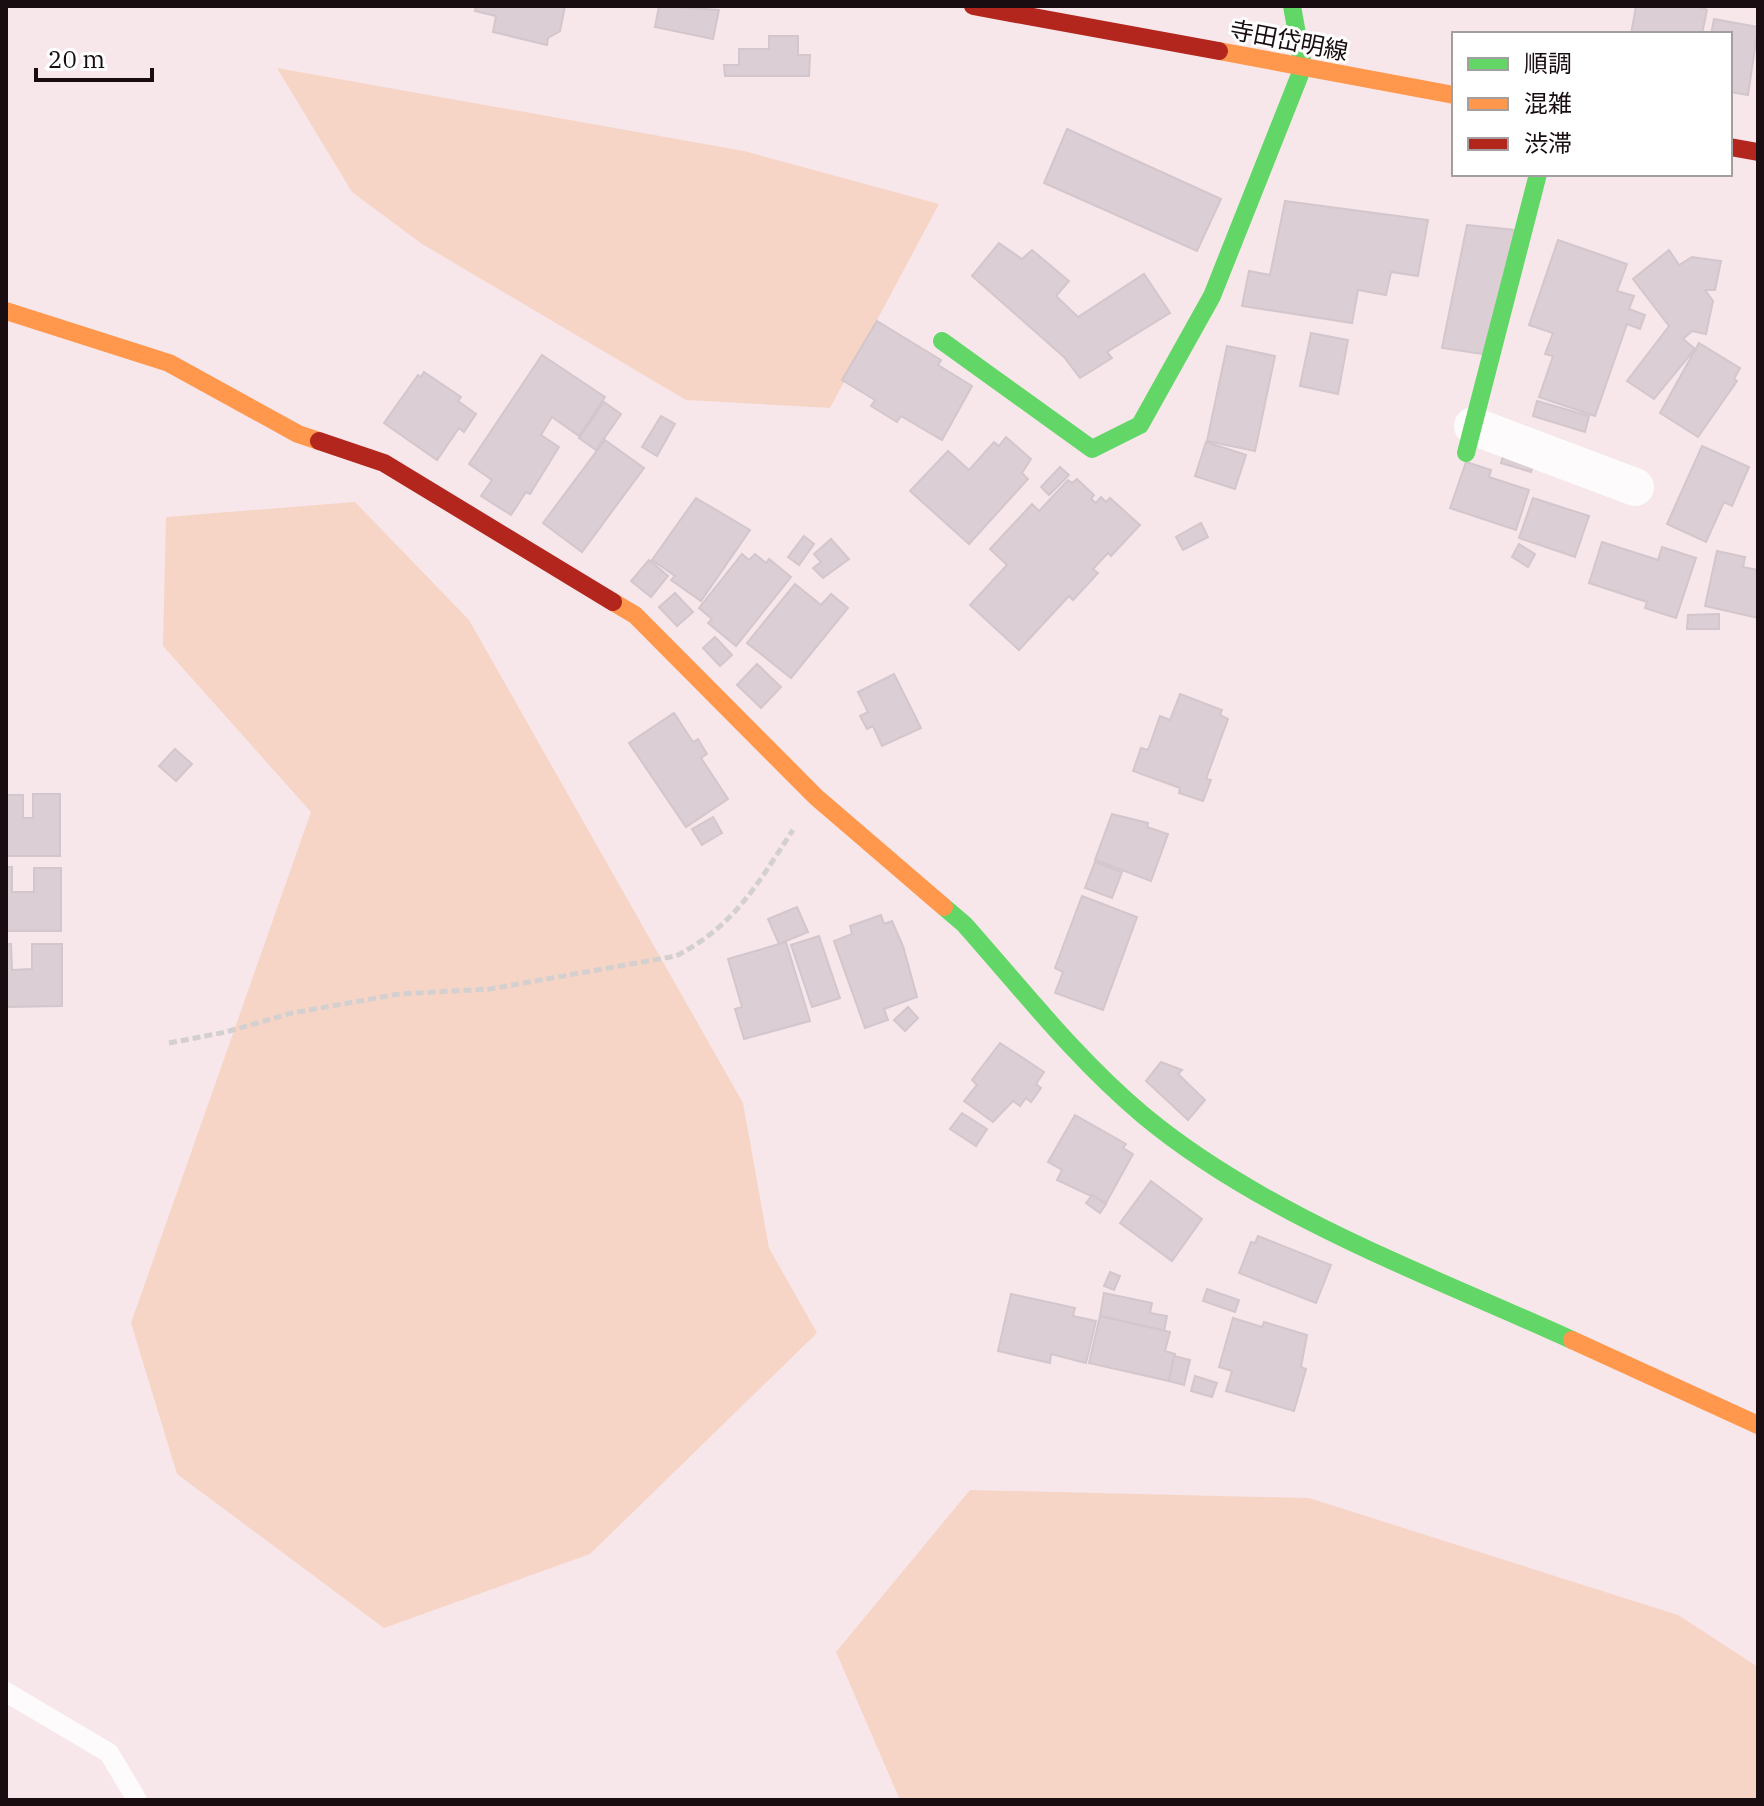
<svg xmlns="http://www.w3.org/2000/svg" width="1764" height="1806" viewBox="0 0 1764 1806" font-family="'IBM Plex Serif','Noto Sans JP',serif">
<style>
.green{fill:#f6d5c6}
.building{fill:#dbced4;stroke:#d3c6cc;stroke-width:2}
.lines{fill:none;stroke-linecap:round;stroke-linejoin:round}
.path{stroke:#d4d0d0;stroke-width:5;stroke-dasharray:8 4;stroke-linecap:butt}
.lane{stroke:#fefbfc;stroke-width:20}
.street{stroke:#fefbfc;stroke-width:38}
.fast{stroke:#63d668;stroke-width:18}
.slow{stroke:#ff974d;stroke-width:18}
.jam{stroke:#b3261e;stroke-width:18}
.labels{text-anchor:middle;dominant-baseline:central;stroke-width:6;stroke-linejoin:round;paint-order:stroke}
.street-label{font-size:24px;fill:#190d11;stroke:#fff}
</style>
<rect width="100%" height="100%" fill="#f7e7ea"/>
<g class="green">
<path d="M 277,68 L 744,151 L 939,204 L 830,408 L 686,400 L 422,244 L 352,192 Z"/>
<path d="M 355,502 L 469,620 L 743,1103 L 769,1248 L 817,1333 L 590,1554 L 384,1628 L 177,1474 L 131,1323 L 311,812 L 163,646 L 166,517 Z"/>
<path d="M 970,1490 L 1309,1498 L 1678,1615 L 1758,1667 L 1758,1800 L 900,1800 L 836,1652 Z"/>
</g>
<g class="building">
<path d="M 476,6 L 565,6 L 560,31 L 548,38 L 547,45 L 493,32 L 496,16 L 475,11 Z"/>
<path d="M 659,6 L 719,10 L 713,39 L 655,27 Z"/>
<path d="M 1636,6 L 1699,6 L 1707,10 L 1702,34 L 1631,34 Z"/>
<path d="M 1714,19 L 1758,27 L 1748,95 L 1730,92 L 1730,34 L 1711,34 Z"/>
<path d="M 769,36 L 798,36 L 798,55 L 810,55 L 809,76 L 725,76 L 724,65 L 739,65 L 739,49 L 769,49 Z"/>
<path d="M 1067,129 L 1221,199 L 1197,251 L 1044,183 Z"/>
<path d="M 1285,201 L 1428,220 L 1418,276 L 1391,272 L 1386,295 L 1358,290 L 1352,323 L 1242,306 L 1249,271 L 1270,275 Z"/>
<path d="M 1467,225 L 1526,231 L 1482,354 L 1442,348 Z"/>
<path d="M 1558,240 L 1627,264 L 1617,291 L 1634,296 L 1629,309 L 1645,315 L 1640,329 L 1627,324 L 1595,416 L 1539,397 L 1553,356 L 1545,354 L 1553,333 L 1529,325 Z"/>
<path d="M 999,243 L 1022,259 L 1032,250 L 1069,281 L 1056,296 L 1078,317 L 1144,274 L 1170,313 L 1107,352 L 1112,358 L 1080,378 L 1064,357 L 972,276 Z"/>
<path d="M 1669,250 L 1679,265 L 1692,257 L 1721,261 L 1715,290 L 1705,290 L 1713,301 L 1706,334 L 1692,331 L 1683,339 L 1695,349 L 1654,399 L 1627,381 L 1669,326 L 1633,279 Z"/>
<path d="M 877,321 L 941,360 L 938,365 L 972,386 L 942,440 L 901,416 L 897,422 L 871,406 L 875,400 L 842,380 Z"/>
<path d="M 1311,333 L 1348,340 L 1338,394 L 1300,386 Z"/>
<path d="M 1699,343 L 1740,368 L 1734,379 L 1737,381 L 1698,437 L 1660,413 Z"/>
<path d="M 1227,346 L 1275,356 L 1255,451 L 1207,441 Z"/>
<path d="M 542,355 L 605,397 L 579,436 L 552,417 L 541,435 L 559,447 L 530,494 L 526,492 L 511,515 L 481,496 L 492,480 L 469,464 Z"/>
<path d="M 424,372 L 461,397 L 458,401 L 476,414 L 464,432 L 459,428 L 437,460 L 384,423 L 418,375 L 421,377 Z"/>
<path d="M 1537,401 L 1589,416 L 1585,432 L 1533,416 Z"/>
<path d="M 604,402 L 621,414 L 596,450 L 579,438 Z"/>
<path d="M 661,416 L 675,424 L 657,456 L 642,447 Z"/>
<path d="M 1509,435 L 1539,445 L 1531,472 L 1501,463 Z"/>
<path d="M 1006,437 L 1031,459 L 1022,473 L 1028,479 L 969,544 L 910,491 L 948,451 L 969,470 L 994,442 L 999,446 Z"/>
<path d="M 605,440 L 644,468 L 582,552 L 543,523 Z"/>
<path d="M 1206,442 L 1246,455 L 1235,489 L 1195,476 Z"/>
<path d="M 1702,446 L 1749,467 L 1732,506 L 1724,502 L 1706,542 L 1667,524 Z"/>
<path d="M 1466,462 L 1491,470 L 1489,477 L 1529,490 L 1516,530 L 1450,508 Z"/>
<path d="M 1060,467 L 1069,475 L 1049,495 L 1041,487 Z"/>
<path d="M 1077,479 L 1094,495 L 1091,499 L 1096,503 L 1101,497 L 1106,502 L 1110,498 L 1140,525 L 1111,556 L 1108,553 L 1093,569 L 1098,573 L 1073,600 L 1069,596 L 1019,650 L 970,605 L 1007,565 L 990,549 L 1032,504 L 1039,511 L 1068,480 L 1072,483 Z"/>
<path d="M 696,498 L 750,530 L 701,601 L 671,580 L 675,576 L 652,560 Z"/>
<path d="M 1533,498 L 1589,516 L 1575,557 L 1519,538 Z"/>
<path d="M 1201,523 L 1208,537 L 1183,550 L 1176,537 Z"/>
<path d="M 804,536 L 814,544 L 799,565 L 788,557 Z"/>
<path d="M 831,539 L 849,559 L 823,578 L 813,568 L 821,562 L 814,554 Z"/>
<path d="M 1602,542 L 1658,560 L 1662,547 L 1696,558 L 1676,618 L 1645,608 L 1647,602 L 1589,583 Z"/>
<path d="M 1519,544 L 1535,554 L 1528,567 L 1512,557 Z"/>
<path d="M 1717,551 L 1745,557 L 1743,567 L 1758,570 L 1758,618 L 1705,606 Z"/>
<path d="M 742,554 L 749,560 L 755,554 L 766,563 L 769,559 L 791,577 L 736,646 L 708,623 L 712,619 L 699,608 Z"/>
<path d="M 649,560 L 668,576 L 651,597 L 631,581 Z"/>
<path d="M 795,584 L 821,605 L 831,594 L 848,608 L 791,678 L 747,643 Z"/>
<path d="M 675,593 L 693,612 L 677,626 L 659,607 Z"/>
<path d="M 1719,614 L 1719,629 L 1687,629 L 1688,615 Z"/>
<path d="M 715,637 L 732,655 L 720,666 L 703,648 Z"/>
<path d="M 757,664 L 781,687 L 761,708 L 737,685 Z"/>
<path d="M 894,674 L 921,728 L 882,746 L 873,726 L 867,729 L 860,716 L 868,712 L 858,692 Z"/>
<path d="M 1180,694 L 1222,710 L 1220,715 L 1228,719 L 1206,779 L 1211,780 L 1203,801 L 1179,793 L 1180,788 L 1133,771 L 1141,748 L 1148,750 L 1160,716 L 1170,720 Z"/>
<path d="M 674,713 L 693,742 L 698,739 L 707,754 L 701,758 L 728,799 L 686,827 L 629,743 Z"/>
<path d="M 175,749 L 192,764 L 176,781 L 159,766 Z"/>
<path d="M 33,794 L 60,794 L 60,856 L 6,856 L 6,795 L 23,795 L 23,818 L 33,818 Z"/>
<path d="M 1112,814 L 1148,823 L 1147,827 L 1168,834 L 1151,881 L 1095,860 Z"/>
<path d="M 713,817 L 722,833 L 702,845 L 692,829 Z"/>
<path d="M 1095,862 L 1122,872 L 1112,898 L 1085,888 Z"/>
<path d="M 6,867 L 12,867 L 12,892 L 34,892 L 34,868 L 61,868 L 61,931 L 6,931 Z"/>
<path d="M 1082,896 L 1137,917 L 1103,1010 L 1055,993 L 1063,972 L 1055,968 Z"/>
<path d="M 797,907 L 808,932 L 779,944 L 768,919 Z"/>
<path d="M 881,915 L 884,924 L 892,921 L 903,946 L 917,997 L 884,1009 L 888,1020 L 865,1028 L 834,941 L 852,934 L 850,926 Z"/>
<path d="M 819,936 L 840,998 L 812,1007 L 791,945 Z"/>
<path d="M 786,942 L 810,1021 L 744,1039 L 735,1009 L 742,1007 L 728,959 Z"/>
<path d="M 6,944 L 11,944 L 12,970 L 32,969 L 32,944 L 62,944 L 62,1006 L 6,1007 Z"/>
<path d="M 908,1007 L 918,1018 L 905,1031 L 894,1020 Z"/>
<path d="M 1000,1043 L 1044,1072 L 1036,1084 L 1041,1088 L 1031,1102 L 1026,1098 L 1020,1106 L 1013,1101 L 993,1122 L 964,1101 L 977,1085 L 972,1080 Z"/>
<path d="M 1161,1062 L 1182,1070 L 1178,1074 L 1205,1100 L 1188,1120 L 1146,1081 Z"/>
<path d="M 962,1113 L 987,1129 L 976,1146 L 950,1129 Z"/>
<path d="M 1075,1115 L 1126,1144 L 1123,1148 L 1133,1154 L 1106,1203 L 1057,1180 L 1062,1170 L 1048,1162 Z"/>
<path d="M 1151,1181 L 1202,1219 L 1172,1261 L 1120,1223 Z"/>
<path d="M 1092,1195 L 1106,1204 L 1100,1213 L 1086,1203 Z"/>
<path d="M 1258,1236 L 1331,1265 L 1316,1303 L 1239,1273 L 1251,1242 L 1255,1243 Z"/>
<path d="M 1110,1272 L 1120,1276 L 1114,1290 L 1104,1286 Z"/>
<path d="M 1207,1289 L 1239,1300 L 1235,1312 L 1203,1301 Z"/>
<path d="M 1104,1293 L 1152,1303 L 1150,1313 L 1167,1316 L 1164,1331 L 1100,1316 Z"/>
<path d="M 1011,1294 L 1075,1308 L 1073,1316 L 1096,1321 L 1086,1363 L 1051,1354 L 1050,1363 L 998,1351 Z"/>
<path d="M 1100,1316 L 1170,1332 L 1165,1351 L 1175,1354 L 1169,1381 L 1089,1363 Z"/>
<path d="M 1233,1318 L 1262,1327 L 1264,1322 L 1307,1335 L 1301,1367 L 1306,1369 L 1294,1411 L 1226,1391 L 1232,1371 L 1219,1367 Z"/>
<path d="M 1174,1356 L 1190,1360 L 1184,1385 L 1169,1381 Z"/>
<path d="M 1195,1376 L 1217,1383 L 1212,1397 L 1191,1391 Z"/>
</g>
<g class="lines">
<path class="path" d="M 169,1043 L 226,1032 L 292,1013 L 399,994 L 490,989 L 676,956 C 736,925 757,884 793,830"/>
<path class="lane" d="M 6,1692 L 109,1753 L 137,1800"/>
<path class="street" d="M 1473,426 L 1635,487"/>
<g class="fast">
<path d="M 942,341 L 1092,449 L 1140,425 L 1212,296 L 1303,67 L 1292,6"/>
<path d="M 1466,453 L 1538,174"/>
<path d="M 944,907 L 964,924 C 1021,988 1076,1059 1143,1115 C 1263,1215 1429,1275 1572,1340"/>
</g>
<g class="slow">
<path d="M 1219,51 L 1454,95"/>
<path d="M 6,311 L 169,363 L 298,434 L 319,441"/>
<path d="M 613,602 L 635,615 L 816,797 L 944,907"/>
<path d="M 1572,1340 L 1758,1425"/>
</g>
<g class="jam">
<path d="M 973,6 L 1219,51"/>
<path d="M 1730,147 L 1758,152"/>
<path d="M 319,441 L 384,463 L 613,602"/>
</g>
</g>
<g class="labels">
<g class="street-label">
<text transform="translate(1289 40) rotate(11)">寺田岱明線</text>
</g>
</g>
<rect width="1764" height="1806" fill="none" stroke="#190d11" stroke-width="16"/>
<rect x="1452" y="32" width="280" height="144" fill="#ffffff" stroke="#a39ea0" stroke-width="2"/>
<rect x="1468" y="58" width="40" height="12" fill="#63d668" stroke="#a39ea0" stroke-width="2"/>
<text x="1524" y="72" font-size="24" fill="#190d11">順調</text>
<rect x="1468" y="98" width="40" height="12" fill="#ff974d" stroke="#a39ea0" stroke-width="2"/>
<text x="1524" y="112" font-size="24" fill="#190d11">混雑</text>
<rect x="1468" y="138" width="40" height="12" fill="#b3261e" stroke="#a39ea0" stroke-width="2"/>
<text x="1524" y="152" font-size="24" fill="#190d11">渋滞</text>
<path d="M36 68v12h116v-12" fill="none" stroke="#190d11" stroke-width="4"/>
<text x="48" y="68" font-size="24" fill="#190d11" stroke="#ffffff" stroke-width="6" paint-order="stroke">20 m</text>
</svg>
